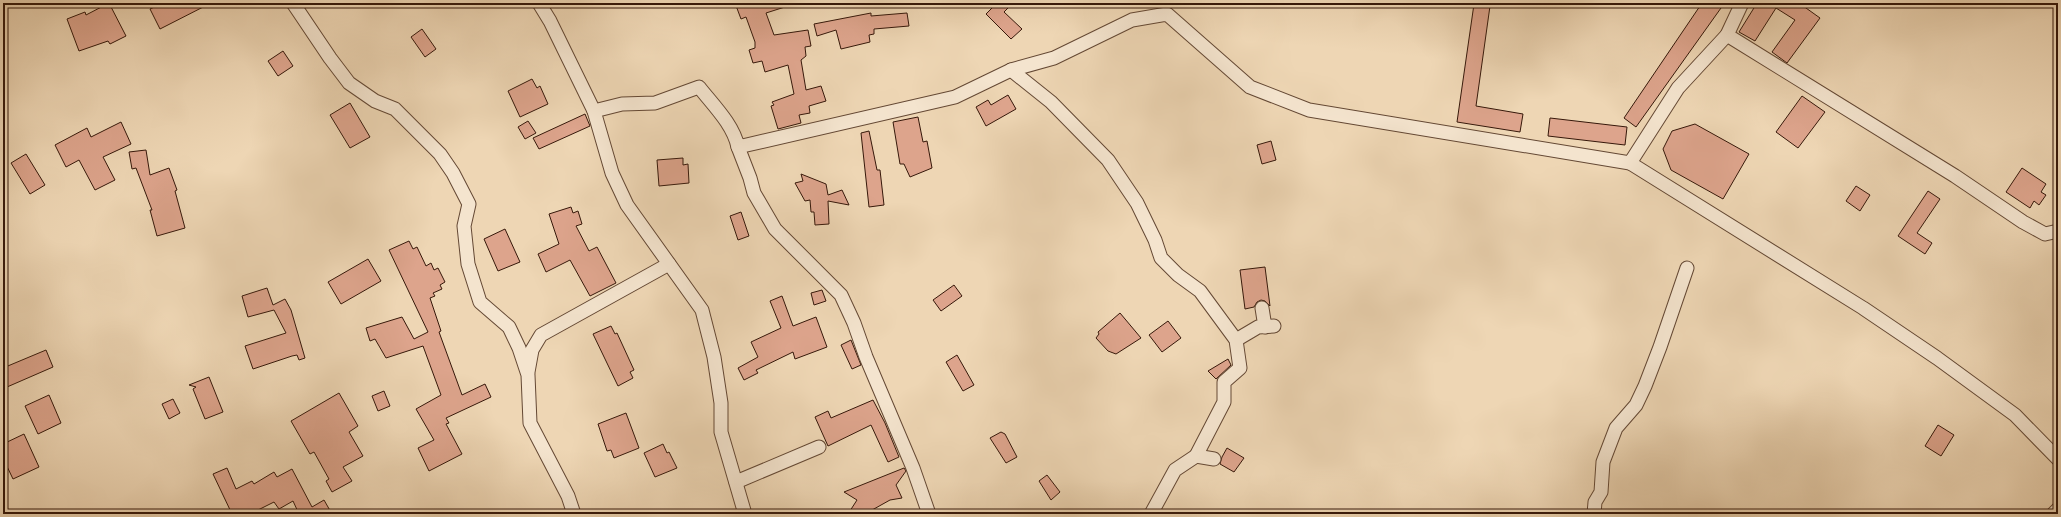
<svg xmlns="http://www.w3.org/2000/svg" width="2061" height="517" viewBox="0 0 2061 517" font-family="'Libre Bodoni',serif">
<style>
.building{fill:#dda48c;stroke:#36180a}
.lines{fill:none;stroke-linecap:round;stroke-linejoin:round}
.minor-casing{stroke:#644834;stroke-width:15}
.minor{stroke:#f4e4ce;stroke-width:13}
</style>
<rect width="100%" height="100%" fill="#eed6b4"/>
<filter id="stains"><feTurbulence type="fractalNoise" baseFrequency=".005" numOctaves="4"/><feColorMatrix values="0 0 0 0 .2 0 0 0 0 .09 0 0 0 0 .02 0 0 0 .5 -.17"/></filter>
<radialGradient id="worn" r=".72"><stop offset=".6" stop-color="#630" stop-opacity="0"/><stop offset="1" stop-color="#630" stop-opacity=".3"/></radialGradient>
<g class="building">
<path d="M 109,3 L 126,36 L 110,44 L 108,41 L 79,51 L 67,19 L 85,12 L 86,15 Z"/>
<path d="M 163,3 L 211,3 L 160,29 L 150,9 Z"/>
<path d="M 735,3 L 788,3 L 788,6 L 766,13 L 774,35 L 808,30 L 811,46 L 805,47 L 806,56 L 801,60 L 806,90 L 821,86 L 826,101 L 809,106 L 810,113 L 799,115 L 801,123 L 778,129 L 771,106 L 774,105 L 772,102 L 794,94 L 788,65 L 765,72 L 762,61 L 753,63 L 749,50 L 755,48 L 755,42 L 746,17 L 741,19 Z"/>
<path d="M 997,3 L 1013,3 L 1004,12 L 1022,29 L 1011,39 L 986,14 Z"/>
<path d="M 1702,3 L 1714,3 L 1721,8 L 1636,127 L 1624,118 Z"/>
<path d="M 1757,3 L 1799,3 L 1820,18 L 1787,63 L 1772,52 L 1795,20 L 1776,8 L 1755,41 L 1739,32 Z"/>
<path d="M 1474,4 L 1490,6 L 1476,106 L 1523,114 L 1520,132 L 1457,122 Z"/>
<path d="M 871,13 L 871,16 L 907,13 L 909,26 L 874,29 L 874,34 L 869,35 L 870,42 L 841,49 L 836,30 L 817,36 L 814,24 Z"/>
<path d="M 422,29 L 436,49 L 425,57 L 411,37 Z"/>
<path d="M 283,51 L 293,66 L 278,76 L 268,61 Z"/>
<path d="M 532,79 L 537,88 L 540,86 L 548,104 L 520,117 L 508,91 Z"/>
<path d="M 1008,95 L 1016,109 L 986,126 L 976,107 L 988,100 L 991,105 Z"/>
<path d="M 1802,96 L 1825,112 L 1798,148 L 1776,132 Z"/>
<path d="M 350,103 L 370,137 L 350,148 L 330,115 Z"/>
<path d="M 585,114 L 590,126 L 539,149 L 533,138 Z"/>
<path d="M 918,117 L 923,142 L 927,141 L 932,168 L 910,177 L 904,164 L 900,164 L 893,122 Z"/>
<path d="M 1550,118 L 1627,127 L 1625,145 L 1548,136 Z"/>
<path d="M 528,121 L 536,133 L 525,139 L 518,127 Z"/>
<path d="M 121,122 L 131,144 L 103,157 L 115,180 L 95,190 L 79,160 L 66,167 L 55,145 L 87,128 L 91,137 Z"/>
<path d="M 1695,124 L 1749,154 L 1723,199 L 1671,170 L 1663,149 L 1672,131 Z"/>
<path d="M 869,131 L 877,170 L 880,170 L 884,205 L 869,207 L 861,133 Z"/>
<path d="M 1271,141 L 1276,160 L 1262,164 L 1257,145 Z"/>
<path d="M 146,150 L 150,175 L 169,168 L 177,190 L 175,191 L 185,228 L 157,236 L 150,210 L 152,210 L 136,168 L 132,169 L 129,152 Z"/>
<path d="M 26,154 L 45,185 L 30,194 L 11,163 Z"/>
<path d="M 683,158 L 683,165 L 688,164 L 689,183 L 659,186 L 657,160 Z"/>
<path d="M 2022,168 L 2046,184 L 2041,192 L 2046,195 L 2039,205 L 2034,201 L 2030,208 L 2006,192 Z"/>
<path d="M 801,174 L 826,184 L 828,195 L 842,190 L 849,205 L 828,201 L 829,224 L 815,225 L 814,212 L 811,212 L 810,200 L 805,201 L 795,183 L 803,181 Z"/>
<path d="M 1856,186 L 1870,195 L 1860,211 L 1846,201 Z"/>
<path d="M 1928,191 L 1940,199 L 1917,233 L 1932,243 L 1925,254 L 1898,236 Z"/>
<path d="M 571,207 L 573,213 L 578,211 L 582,224 L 576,226 L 589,251 L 597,247 L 616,283 L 590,296 L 570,260 L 546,272 L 538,254 L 559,244 L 549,214 Z"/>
<path d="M 741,212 L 749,236 L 738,240 L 730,216 Z"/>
<path d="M 505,229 L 520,262 L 498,271 L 484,239 Z"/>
<path d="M 409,241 L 413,249 L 417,247 L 426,266 L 431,263 L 434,270 L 438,268 L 445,282 L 440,285 L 442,289 L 433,293 L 435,296 L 430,298 L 441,331 L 439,332 L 462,395 L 485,384 L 491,397 L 446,418 L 449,423 L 446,424 L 462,454 L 429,471 L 418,448 L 434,440 L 416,409 L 441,395 L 423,346 L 386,358 L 375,339 L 370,341 L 366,328 L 402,317 L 414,339 L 428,332 L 389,250 Z"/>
<path d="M 368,259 L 381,281 L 341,304 L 328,282 Z"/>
<path d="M 1265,267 L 1270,306 L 1265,301 L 1261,300 L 1257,302 L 1254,307 L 1245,309 L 1240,270 Z"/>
<path d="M 954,285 L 962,296 L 941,311 L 933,300 Z"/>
<path d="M 267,288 L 273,305 L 285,299 L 291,310 L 305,358 L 299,360 L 297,355 L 292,356 L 253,369 L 245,346 L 286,333 L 274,310 L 248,317 L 242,296 Z"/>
<path d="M 822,290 L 826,301 L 814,305 L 811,293 Z"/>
<path d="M 782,296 L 793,326 L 816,317 L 827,347 L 795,359 L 793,352 L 756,370 L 758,373 L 744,380 L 738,368 L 758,357 L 751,342 L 781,328 L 770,301 Z"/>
<path d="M 1120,313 L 1141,338 L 1116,354 L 1108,351 L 1096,338 L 1099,334 L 1098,332 Z"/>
<path d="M 1168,321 L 1181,338 L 1162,352 L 1149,335 Z"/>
<path d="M 611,326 L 615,334 L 617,333 L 634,370 L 630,372 L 633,378 L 618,386 L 593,334 Z"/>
<path d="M 851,340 L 861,365 L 852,369 L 841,345 Z"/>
<path d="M 46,350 L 53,367 L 7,387 L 3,378 L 3,368 Z"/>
<path d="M 957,355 L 974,385 L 963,391 L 946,362 Z"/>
<path d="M 1228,359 L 1231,365 L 1216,379 L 1208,371 Z"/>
<path d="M 209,377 L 223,412 L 205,419 L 193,389 L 196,387 L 189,385 Z"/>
<path d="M 384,391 L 390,406 L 378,411 L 372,396 Z"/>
<path d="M 339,393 L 358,426 L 349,432 L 363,456 L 343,467 L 352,481 L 332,492 L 326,481 L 329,479 L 314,452 L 310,454 L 291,421 Z"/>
<path d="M 49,395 L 61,423 L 38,434 L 25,406 Z"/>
<path d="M 173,399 L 180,413 L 169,419 L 162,404 Z"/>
<path d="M 873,400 L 885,423 L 899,457 L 888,462 L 871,425 L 828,446 L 815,417 L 828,411 L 831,418 Z"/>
<path d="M 626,413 L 639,448 L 614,458 L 611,450 L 607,451 L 598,424 Z"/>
<path d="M 1938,425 L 1954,435 L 1941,456 L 1925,446 Z"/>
<path d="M 1001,432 L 1005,434 L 1017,457 L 1006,463 L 990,438 Z"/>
<path d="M 24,434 L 39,467 L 13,479 L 3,458 L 3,444 Z"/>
<path d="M 663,444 L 667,453 L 669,452 L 677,468 L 655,477 L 644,453 Z"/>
<path d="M 1227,448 L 1244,458 L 1234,472 L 1220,464 L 1222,457 Z"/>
<path d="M 227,468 L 236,489 L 252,481 L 254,484 L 274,472 L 277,477 L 292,469 L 312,507 L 324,500 L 332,514 L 299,514 L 293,501 L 279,509 L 274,502 L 250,514 L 232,514 L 213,474 Z"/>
<path d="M 904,468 L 906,471 L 896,485 L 902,498 L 890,500 L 865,514 L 848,514 L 857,500 L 844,492 Z"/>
<path d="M 1047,475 L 1060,492 L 1051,500 L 1039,481 Z"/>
</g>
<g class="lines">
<defs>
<g id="minor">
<path d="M 293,3 L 330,58 L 349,83 L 375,101 L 395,109 L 440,154 L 453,173 L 469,204 L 464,226 L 468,264 L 480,302 L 509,327 L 519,348 L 528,375 L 530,423 L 568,496 L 574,514"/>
<path d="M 539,3 L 550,21 L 594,111 L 622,104 L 655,103 L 699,87 C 713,105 733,124 738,147 L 955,97 L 1011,70 L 1054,58 L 1132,20 L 1167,14 L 1250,87 L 1309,110 L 1630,163 L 1678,88 L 1727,35"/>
<path d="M 1742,3 L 1727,35 L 1955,176 L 2023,222 L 2045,234 L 2058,231"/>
<path d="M 1011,70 L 1051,102 L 1108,160 L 1137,203 L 1155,240 L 1161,258 L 1178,275 L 1200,291 L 1236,340 L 1240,368 L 1224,382 L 1224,402 L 1196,456"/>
<path d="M 594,111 L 612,173 L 627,205 L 702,310 L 714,357 L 721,403 L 721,432 L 745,514"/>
<path d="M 738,147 L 750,178 L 754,193 L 775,229 L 841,295 L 854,323 L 866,357 L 913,468 L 929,514"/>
<path d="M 1630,163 L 1863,308 L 1937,358 L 2015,415 L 2058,459"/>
<path d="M 1262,308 L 1265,327"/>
<path d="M 1236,340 L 1258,327 L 1274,326"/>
<path d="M 528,372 L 532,350 L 541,335 L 669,264"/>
<path d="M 736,482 L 819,447"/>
<path d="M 1151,514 L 1175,470 L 1196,456 L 1214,459"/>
<path d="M 1594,514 L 1595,502 L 1601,492 L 1603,462 L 1616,428 L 1636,405 L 1645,386 L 1660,347 L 1687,268"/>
<path d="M 2053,514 L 2058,509"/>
</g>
</defs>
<use href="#minor" class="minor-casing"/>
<use href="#minor" class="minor"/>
</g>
<rect width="2061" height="517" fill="none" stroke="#eed6b4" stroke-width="16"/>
<rect x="4" y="4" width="2053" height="509" fill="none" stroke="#36180a" stroke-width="2"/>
<rect x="8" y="8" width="2045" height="501" fill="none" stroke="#36180a"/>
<rect width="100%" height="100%" filter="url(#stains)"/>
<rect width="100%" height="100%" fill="url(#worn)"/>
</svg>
